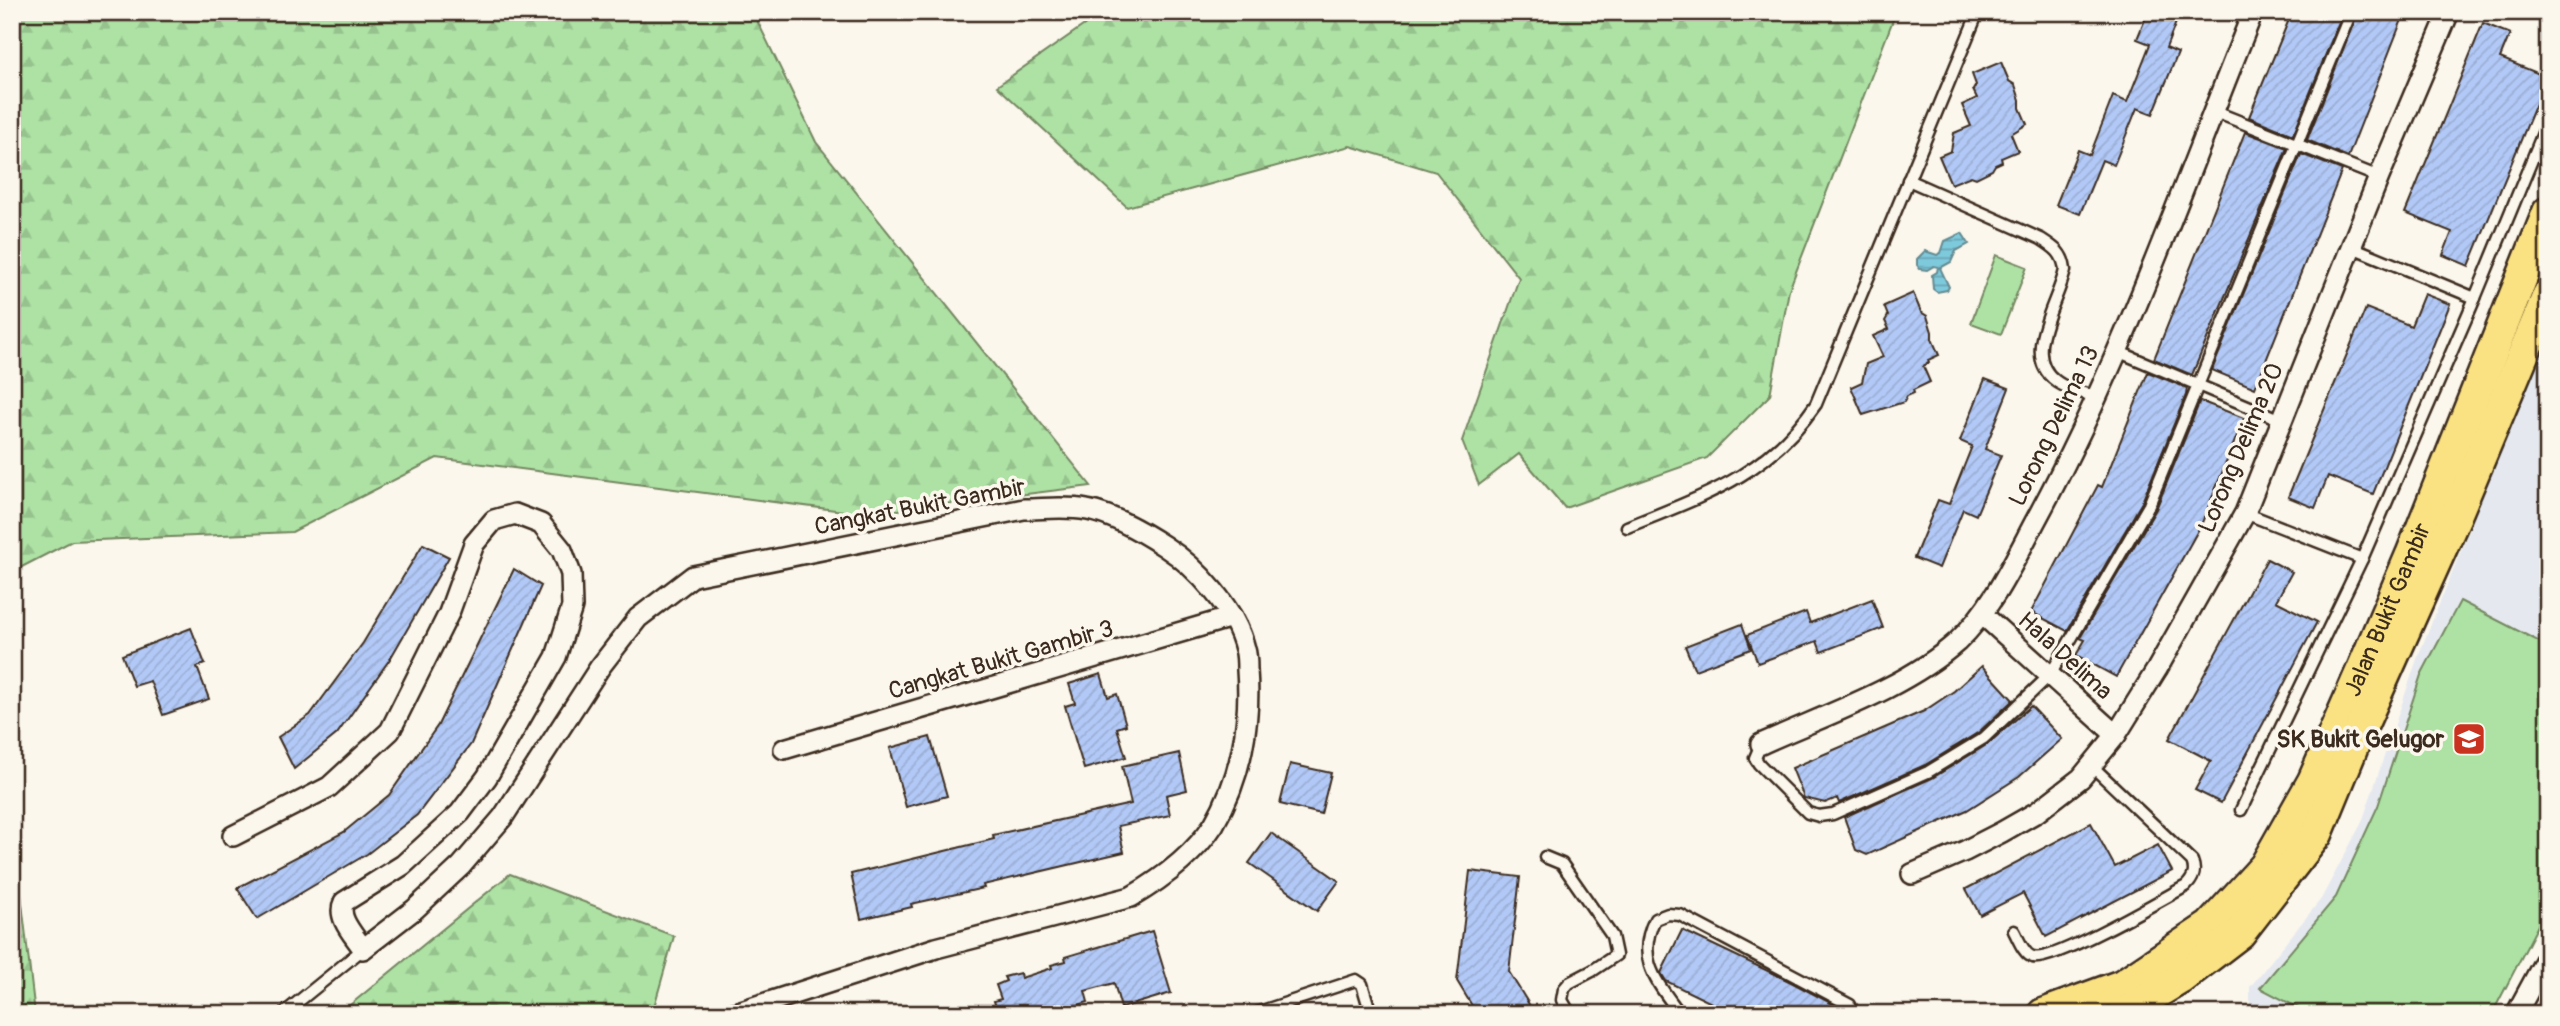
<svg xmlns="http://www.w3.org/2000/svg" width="2560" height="1026" viewBox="0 0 2560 1026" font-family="Pangolin,sans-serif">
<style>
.built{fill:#e5e9ef}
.forest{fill:url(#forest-firs);stroke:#748661;stroke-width:2}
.garden{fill:#ade2a4;stroke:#748661;stroke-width:2}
.water{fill:url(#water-rules);stroke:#638a91;stroke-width:2}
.building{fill:url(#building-hatch);stroke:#3b2a1e;stroke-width:2}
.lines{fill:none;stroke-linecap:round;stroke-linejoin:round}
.lane-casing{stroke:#3b2a1e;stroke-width:15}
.street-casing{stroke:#3b2a1e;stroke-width:24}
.primary-casing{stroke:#3b2a1e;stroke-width:35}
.lane{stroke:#fbf7ec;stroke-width:10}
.street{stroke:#fbf7ec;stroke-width:19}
.primary{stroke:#fae181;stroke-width:30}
.labels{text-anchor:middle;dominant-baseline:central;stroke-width:7;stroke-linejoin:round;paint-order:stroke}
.street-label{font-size:24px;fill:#3b2a1e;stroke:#fbf7ec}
.poi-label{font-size:24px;font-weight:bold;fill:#3b2a1e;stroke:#fbf7ec;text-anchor:end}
</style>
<defs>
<pattern id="forest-firs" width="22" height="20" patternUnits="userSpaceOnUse" patternTransform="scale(1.75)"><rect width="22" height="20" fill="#ade2a4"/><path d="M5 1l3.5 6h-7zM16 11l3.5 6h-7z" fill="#96c28d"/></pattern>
<pattern id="water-rules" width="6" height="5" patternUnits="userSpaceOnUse" patternTransform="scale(1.75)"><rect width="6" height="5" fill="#7ecadd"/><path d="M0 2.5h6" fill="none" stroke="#68a4b3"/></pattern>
<pattern id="building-hatch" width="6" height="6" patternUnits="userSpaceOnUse" patternTransform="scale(1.75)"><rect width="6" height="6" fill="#b2c9f7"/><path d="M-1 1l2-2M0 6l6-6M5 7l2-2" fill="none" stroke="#9aadd3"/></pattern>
</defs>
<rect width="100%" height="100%" fill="#fbf7ec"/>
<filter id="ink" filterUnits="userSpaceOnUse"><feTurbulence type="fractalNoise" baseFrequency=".0143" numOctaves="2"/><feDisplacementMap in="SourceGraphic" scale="14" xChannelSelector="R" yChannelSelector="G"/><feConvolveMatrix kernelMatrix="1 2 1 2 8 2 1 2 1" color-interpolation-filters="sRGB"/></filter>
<g filter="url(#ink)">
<path class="built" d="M 2548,337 L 2548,906 L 2493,1014 L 2250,1014 L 2250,987 L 2321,899 L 2362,822 L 2418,656 Z"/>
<g class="forest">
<path d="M 12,12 L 753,12 L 816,142 L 1091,486 L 866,514 L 437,458 L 292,532 L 72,541 L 12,572 Z"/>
<path d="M 1103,12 L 1896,12 L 1789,290 L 1770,395 L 1707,458 L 1565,508 L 1519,454 L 1479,485 L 1462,441 L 1519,278 L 1436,172 L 1350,146 L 1127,207 L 997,86 Z"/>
<path d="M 12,825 L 13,826 L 35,1014 L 12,1014 Z"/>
<path d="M 510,874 L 674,936 L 652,1014 L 339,1014 Z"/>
</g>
<g class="garden">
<path d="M 1996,255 L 2027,267 L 2001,334 L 1971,323 Z"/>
<path d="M 2460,601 L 2548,646 L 2548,906 L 2492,1014 L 2310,1014 L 2260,988 L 2336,897 L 2378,806 L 2421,675 Z"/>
</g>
<path class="water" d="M 1962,233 L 1969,244 L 1956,251 L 1951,262 L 1940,268 L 1949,287 L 1947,290 L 1937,292 L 1933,289 L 1932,275 L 1937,272 L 1938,267 L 1934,266 L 1927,270 L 1920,269 L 1917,265 L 1917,259 L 1925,251 L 1937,255 L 1941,253 L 1945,241 Z"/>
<g class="building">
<path d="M 2148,12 L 2180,12 L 2166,48 L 2178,53 L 2153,114 L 2137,108 L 2114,165 L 2102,160 L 2080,214 L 2056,205 L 2078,150 L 2090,155 L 2113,96 L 2127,102 L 2150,44 L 2137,39 Z"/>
<path d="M 2292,12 L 2343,12 L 2293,135 L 2249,117 Z"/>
<path d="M 2358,12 L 2405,12 L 2348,157 L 2307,140 Z"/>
<path d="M 2483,23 L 2510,34 L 2500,58 L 2547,77 L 2469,266 L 2443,255 L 2452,232 L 2405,213 Z"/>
<path d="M 2001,62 L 2009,81 L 2015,85 L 2020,100 L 2020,108 L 2027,124 L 2011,134 L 2018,151 L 2001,158 L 2002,162 L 1995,165 L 1992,170 L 1976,178 L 1971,176 L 1951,184 L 1939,156 L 1951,151 L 1954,133 L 1971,126 L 1962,105 L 1977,98 L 1973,90 L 1976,85 L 1972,74 Z"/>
<path d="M 2245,132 L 2287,148 L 2192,375 L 2154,359 Z"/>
<path d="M 2301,154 L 2342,170 L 2255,388 L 2212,370 Z"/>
<path d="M 1913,293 L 1921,312 L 1927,316 L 1932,332 L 1932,339 L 1939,355 L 1928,360 L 1929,363 L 1923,366 L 1930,382 L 1913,390 L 1914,393 L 1907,396 L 1904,402 L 1863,415 L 1851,387 L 1862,382 L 1866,364 L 1883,357 L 1873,336 L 1889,329 L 1885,321 L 1888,316 L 1884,306 Z"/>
<path d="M 2424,294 L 2450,304 L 2373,494 L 2328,476 L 2315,508 L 2288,497 L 2366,308 L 2411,326 Z"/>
<path d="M 2148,372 L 2187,388 L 2186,395 L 2142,502 L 2067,631 L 2031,612 L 2098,485 L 2102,487 Z"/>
<path d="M 1985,379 L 2009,388 L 1985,449 L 2001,455 L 1976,515 L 1963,509 L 1939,568 L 1914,558 L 1938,500 L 1949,504 L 1972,446 L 1960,441 Z"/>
<path d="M 2200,401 L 2244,418 L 2201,525 L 2116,677 L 2076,655 L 2085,640 L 2080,638 L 2156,509 Z"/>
<path d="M 423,544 L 449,557 L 390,659 L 337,734 L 294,769 L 278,737 L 310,715 L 363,643 Z"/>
<path d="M 2267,559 L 2292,572 L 2276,601 L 2317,622 L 2221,803 L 2195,790 L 2211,761 L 2169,739 Z"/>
<path d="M 514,569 L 541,586 L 471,744 L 417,815 L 367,854 L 257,919 L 237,888 L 344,832 L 389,795 L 438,725 Z"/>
<path d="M 1872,599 L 1883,628 L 1821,652 L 1817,641 L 1758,663 L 1747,635 L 1806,612 L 1810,623 Z"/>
<path d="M 1742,624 L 1751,649 L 1695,670 L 1685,646 Z"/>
<path d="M 191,628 L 205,664 L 197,667 L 209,699 L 163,715 L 150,681 L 134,686 L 122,655 Z"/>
<path d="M 1982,666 L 2013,700 L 1979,732 L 1925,765 L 1839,803 L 1837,798 L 1825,803 L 1804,798 L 1792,768 L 1924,711 L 1954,691 Z"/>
<path d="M 1101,674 L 1108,697 L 1117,694 L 1126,725 L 1117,728 L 1126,757 L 1084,769 L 1065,706 L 1075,703 L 1069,684 Z"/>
<path d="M 2031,706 L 2062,739 L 2019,777 L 1967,810 L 1867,855 L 1856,850 L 1844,817 L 1932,778 L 1988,744 Z"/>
<path d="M 930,737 L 947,796 L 906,807 L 890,748 Z"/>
<path d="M 1179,753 L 1187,790 L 1166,795 L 1170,815 L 1118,826 L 1124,852 L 983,885 L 984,888 L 911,904 L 912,907 L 861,919 L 851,874 L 994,839 L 993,835 L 1131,804 L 1122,766 Z"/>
<path d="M 1290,764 L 1331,773 L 1321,814 L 1280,804 Z"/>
<path d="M 2091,823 L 2115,867 L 2158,845 L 2172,871 L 2046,937 L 2023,893 L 1980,915 L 1966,889 Z"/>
<path d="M 1271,833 L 1339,881 L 1317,911 L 1249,863 Z"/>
<path d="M 1470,871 L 1520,877 L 1509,972 L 1535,1014 L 1477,1014 L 1457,981 Z"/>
<path d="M 1682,930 L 1791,982 L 1844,1010 L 1846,1014 L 1734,1014 L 1666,981 L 1661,973 Z"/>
<path d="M 1152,931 L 1171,993 L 1121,1008 L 1114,983 L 1085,991 L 1088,1002 L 1049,1014 L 998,1014 L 994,1001 L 1001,999 L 996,985 L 1006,981 L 1004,977 L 1020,973 L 1021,978 L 1052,968 L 1051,965 L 1066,961 L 1065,957 Z"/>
</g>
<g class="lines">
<defs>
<g id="lane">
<path d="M 2213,111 L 2379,177"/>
<path d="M 1908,180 L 2041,239 C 2055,248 2063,253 2065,270 C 2058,304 2020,355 2056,381 C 2066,389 2084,393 2096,397"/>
<path d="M 2352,247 L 2475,298 L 2548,121"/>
<path d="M 2117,351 L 2281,420"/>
<path d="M 2245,513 L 2362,559 L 2475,298"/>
<path d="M 1627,527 C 1703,496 1767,476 1816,404 L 1978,12"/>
<path d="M 1761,744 L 1755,758 L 1759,764 L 1808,813 L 1819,816 L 1833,814 L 1928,772 L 1984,738 L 2050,675 L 2149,505 L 2351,12"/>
<path d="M 2241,810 L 2362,559"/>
<path d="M 1545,857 L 1562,864 L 1612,936 L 1616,955 L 1592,971 L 1569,983 L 1564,989 L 1562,1000 L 1570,1014"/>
<path d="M 2014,931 C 2018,938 2024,955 2033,957 C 2052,963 2163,899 2186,886 C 2194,878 2196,871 2192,861 L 2092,766"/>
<path d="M 283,1014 L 363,949"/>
<path d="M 1253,1014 L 1356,980 L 1362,984 L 1371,1014"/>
<path d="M 1680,1014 C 1657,982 1635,959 1655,919 L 1668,914 L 1680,915 L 1850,1005 L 1854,1014"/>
</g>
<g id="street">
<path d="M 1982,614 L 2116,735"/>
<path d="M 1761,744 C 1825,715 1904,689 1957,642 C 1993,608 2014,561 2037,518 C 2124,357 2184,182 2253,12"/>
<path d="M 784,749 L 1232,617"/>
<path d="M 233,836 L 329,787 L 390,731 L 449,613 L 474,544 L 494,520 L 515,514 L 541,524 L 562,550 L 571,574 L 572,607 L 556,657 L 487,777 L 460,813 L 403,865 L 344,902 C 336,918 355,936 363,949 L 415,909 L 461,866 L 503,817 L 600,667 L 638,618 L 693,576 L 1024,509 C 1044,509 1067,506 1087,510 C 1111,514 1144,533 1164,546 C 1197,567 1236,610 1245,649 C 1247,655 1247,663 1247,670 C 1251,723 1241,778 1214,824 C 1194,855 1162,879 1131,897 L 936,948 L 732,1014"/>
<path d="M 1912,874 L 1965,851 L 2002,832 L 2037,812 L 2081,778 L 2116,735 L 2157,669 L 2245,513 L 2379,177 L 2449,12"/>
<path d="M 2516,1014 L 2548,955"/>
</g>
<g id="primary">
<path id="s1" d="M 2043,1014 L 2122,985 L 2210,926 L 2265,866 L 2313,781 L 2361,672 L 2411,555 L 2548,212"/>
<path d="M 2122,1014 L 2180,979 L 2240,933 L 2317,834 L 2354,744 L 2455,518 L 2548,295"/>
</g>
</defs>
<use href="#lane" class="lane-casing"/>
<use href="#street" class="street-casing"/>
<use href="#primary" class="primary-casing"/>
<use href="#lane" class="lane"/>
<use href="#street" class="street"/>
<use href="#primary" class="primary"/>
</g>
</g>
<defs>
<symbol id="school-square" viewBox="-11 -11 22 22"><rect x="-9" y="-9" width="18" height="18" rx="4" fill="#c8321e" stroke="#fbf7ec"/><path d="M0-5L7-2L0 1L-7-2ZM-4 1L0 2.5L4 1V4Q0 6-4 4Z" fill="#fff"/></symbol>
</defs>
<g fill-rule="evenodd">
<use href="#school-square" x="2450" y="720" width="38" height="38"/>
</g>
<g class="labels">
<g class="street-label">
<text transform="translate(2054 426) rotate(-64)">Lorong Delima 13</text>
<text transform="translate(2241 448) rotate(-67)">Lorong Delima 20</text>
<text transform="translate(920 507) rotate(-11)">Cangkat Bukit Gambir</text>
<text stroke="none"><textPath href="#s1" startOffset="556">Jalan Bukit Gambir</textPath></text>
<text transform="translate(2065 656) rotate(42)">Hala Delima</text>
<text transform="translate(1001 660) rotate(-16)">Cangkat Bukit Gambir 3</text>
</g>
<g class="poi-label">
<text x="2444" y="739">SK Bukit Gelugor</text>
</g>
</g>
<rect width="2560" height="1026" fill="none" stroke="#fbf7ec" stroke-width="42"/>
<rect x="21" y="21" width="2518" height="984" fill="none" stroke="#3b2a1e" stroke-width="2.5" filter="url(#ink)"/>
</svg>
